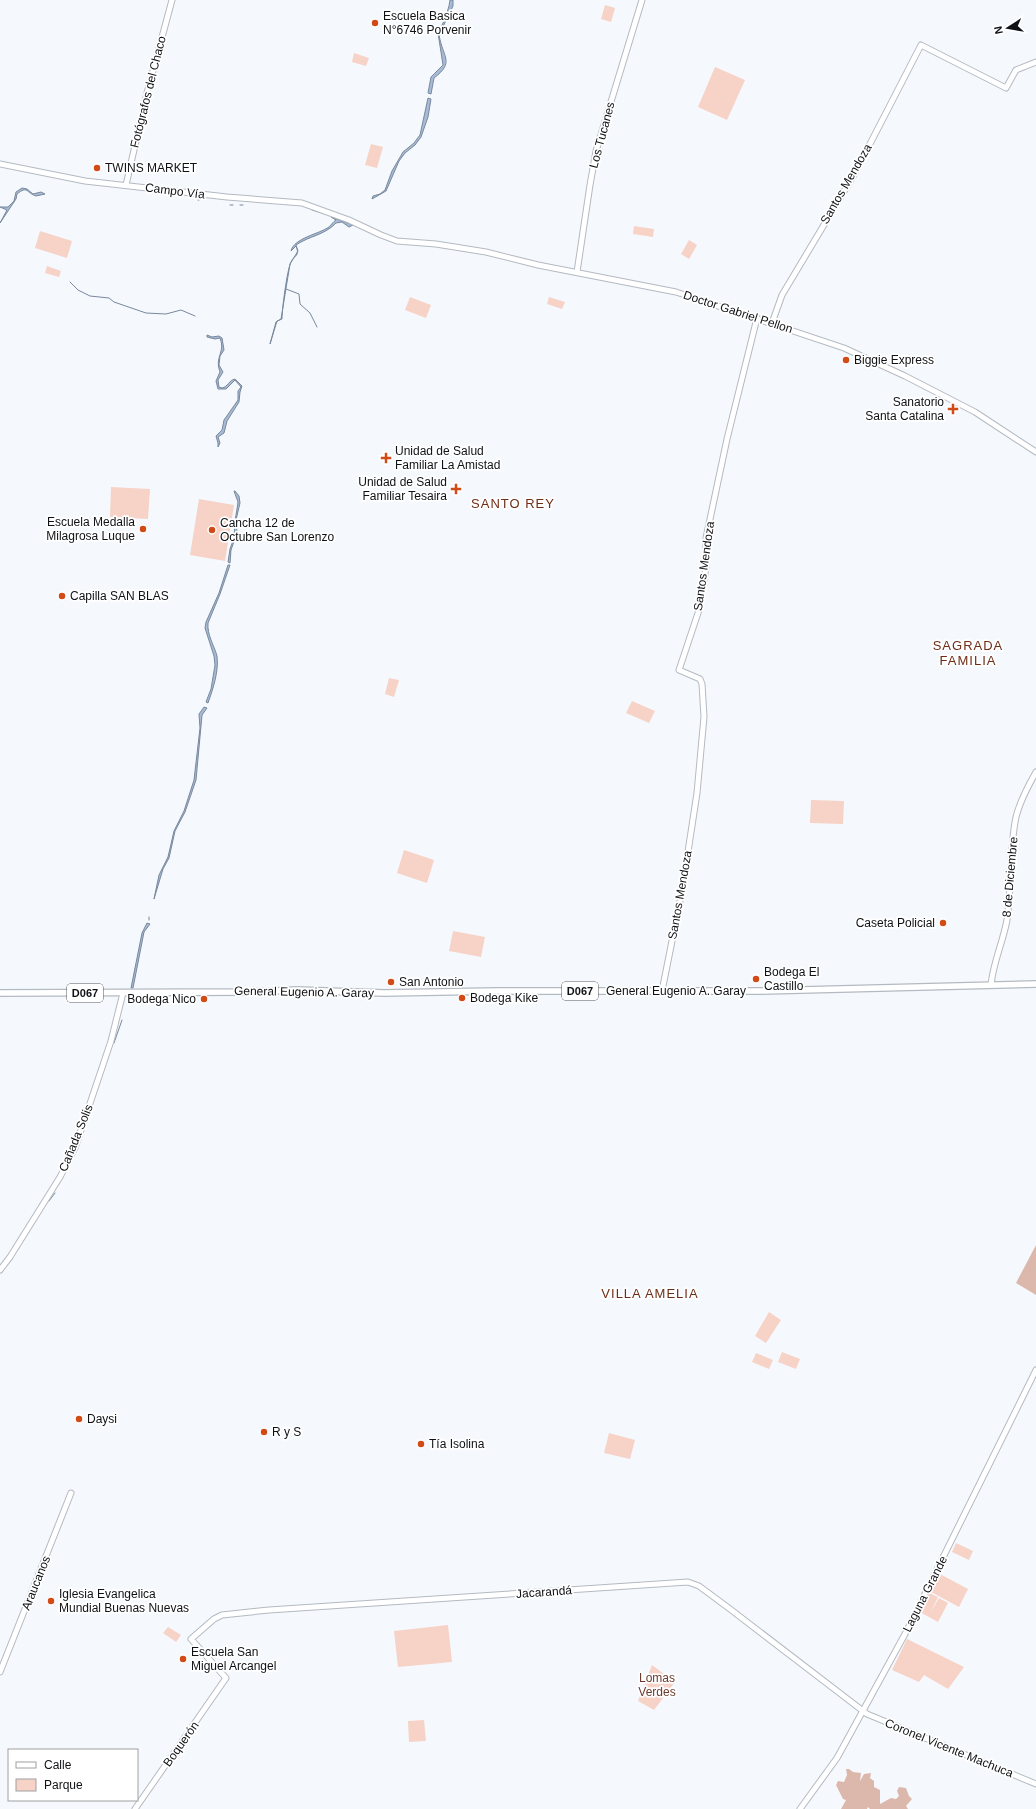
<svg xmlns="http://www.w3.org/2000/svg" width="1036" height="1809" viewBox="0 0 1036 1809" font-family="Arial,sans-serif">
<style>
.green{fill:#f7d2c6}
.forest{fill:#dcb8ac}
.water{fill:#a7bbd6;stroke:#79889c}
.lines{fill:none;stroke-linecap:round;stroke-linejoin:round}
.stream{stroke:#79889c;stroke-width:1}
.secondary-casing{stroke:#b4bac2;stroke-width:7}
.primary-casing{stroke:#b4bac2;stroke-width:8}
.secondary{stroke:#fff;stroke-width:5}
.primary{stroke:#fff;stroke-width:5.5}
.poi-dot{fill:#d24b16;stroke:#fff;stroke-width:1.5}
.labels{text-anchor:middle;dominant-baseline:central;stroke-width:3.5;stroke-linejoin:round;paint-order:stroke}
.shield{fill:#fff;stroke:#57585a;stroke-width:1}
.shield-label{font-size:11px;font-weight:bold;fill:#0f1114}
.poi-label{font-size:12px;fill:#0f1114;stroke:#fff;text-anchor:start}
.street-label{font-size:12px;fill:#0f1114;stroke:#fff}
.park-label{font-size:12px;fill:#6c3b2b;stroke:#fff}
.neighbourhood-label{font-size:13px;letter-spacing:1px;fill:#6f2d16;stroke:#fff}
</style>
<rect width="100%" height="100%" fill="#f5f9fe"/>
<g class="green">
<path d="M 605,5 L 615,8 L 611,22 L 601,19 Z"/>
<path d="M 354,53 L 369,58 L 366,66 L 352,62 Z"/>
<path d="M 715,67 L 745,80 L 727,120 L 698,107 Z"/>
<path d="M 371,144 L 383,147 L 377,168 L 365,165 Z"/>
<path d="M 634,226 L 654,229 L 653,237 L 633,234 Z"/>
<path d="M 40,231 L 72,241 L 67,258 L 35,248 Z"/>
<path d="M 689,240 L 697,245 L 689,259 L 681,254 Z"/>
<path d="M 47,266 L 61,271 L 59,277 L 45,273 Z"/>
<path d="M 410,297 L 431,305 L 426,318 L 405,310 Z"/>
<path d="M 549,297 L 565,302 L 562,309 L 547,304 Z"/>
<path d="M 111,487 L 150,489 L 148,519 L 110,517 Z"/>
<path d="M 199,499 L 234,505 L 225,561 L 190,555 Z"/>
<path d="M 389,678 L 399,680 L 394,697 L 385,694 Z"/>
<path d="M 632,701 L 655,711 L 649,723 L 626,713 Z"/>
<path d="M 811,800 L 844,801 L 843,824 L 810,823 Z"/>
<path d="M 404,850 L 434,860 L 427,883 L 397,873 Z"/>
<path d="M 453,931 L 485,937 L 481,957 L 449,951 Z"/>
<path d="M 769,1312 L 781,1320 L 766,1343 L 755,1336 Z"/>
<path d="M 782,1352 L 800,1359 L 796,1369 L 778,1362 Z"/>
<path d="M 756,1353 L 773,1360 L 769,1369 L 752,1362 Z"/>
<path d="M 609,1433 L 635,1440 L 630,1459 L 604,1453 Z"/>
<path d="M 956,1543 L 973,1551 L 969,1560 L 952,1552 Z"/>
<path d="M 940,1574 L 968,1589 L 959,1607 L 931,1592 Z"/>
<path d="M 929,1593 L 938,1597 L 931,1612 L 939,1598 L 948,1603 L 938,1622 L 920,1612 Z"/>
<path d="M 448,1625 L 452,1662 L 398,1667 L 394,1631 Z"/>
<path d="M 168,1627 L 181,1635 L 176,1642 L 163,1633 Z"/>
<path d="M 907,1639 L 964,1667 L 948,1689 L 924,1675 L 919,1682 L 892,1670 Z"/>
<path d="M 652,1665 L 675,1682 L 654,1710 L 638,1701 Z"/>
<path d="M 424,1720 L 426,1741 L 409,1742 L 408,1721 Z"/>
</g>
<g class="forest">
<path d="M 1036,1245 L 1036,1295 L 1016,1283 Z"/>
<path d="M 846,1769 L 849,1769 L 853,1772 L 861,1773 L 860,1781 L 864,1774 L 871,1773 L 870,1778 L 874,1781 L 874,1787 L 880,1790 L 880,1804 L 891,1798 L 896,1799 L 899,1796 L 897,1791 L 899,1787 L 906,1788 L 909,1796 L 912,1799 L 906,1806 L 908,1809 L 870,1809 L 868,1807 L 867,1809 L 841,1809 L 846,1800 L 843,1799 L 836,1785 L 838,1781 L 844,1782 L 847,1775 Z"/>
</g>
<g class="water">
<path d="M 450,0 L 453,0 L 453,6 L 439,35 C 443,58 455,62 434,78 L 431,94 L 428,93 L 431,77 L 443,65 L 438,33 L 445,19 L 449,6 Z"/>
<path d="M 428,98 L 431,99 L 428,117 L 421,137 L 415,145 L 405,153 L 399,161 L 386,191 L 372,199 L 373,196 L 380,194 L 385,190 L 392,171 L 403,152 L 414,143 L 420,135 Z"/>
<path d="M 22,188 L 27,189 L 33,194 L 41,192 L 45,194 L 36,196 C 26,193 28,185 17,194 L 16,199 L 0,223 L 7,210 L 0,207 L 8,207 L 14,201 L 16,192 Z"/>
<path d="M 331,217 L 353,225 L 349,227 L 342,222 L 336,223 C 325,235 309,236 296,245 C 300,257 295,254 291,262 C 287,270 282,309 282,319 L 277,321 L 270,344 L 276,322 L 281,319 L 290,264 L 298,251 L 296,246 L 291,251 C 294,238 319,234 329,227 C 331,225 333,222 336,220 Z"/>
<path d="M 207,335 L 212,337 L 219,336 L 222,338 L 224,350 L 220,356 L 219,365 L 223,372 L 218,380 L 219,387 L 222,388 C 228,387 229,380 235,379 L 242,386 L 240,392 L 239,402 L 227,421 L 224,433 L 218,437 L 220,443 L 218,447 L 218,443 L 216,436 L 222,430 L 224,420 L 238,400 L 238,391 L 241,387 L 235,380 L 226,389 L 218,389 L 216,381 L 220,372 C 214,357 226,352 220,338 L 215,339 L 207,337 Z"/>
<path d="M 234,491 L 235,491 L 239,496 L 240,503 L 236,520 L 237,533 L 231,550 L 230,563 L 228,562 L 230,549 L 234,538 L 235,521 L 237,509 L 238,502 Z"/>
<path d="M 228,565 L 230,565 L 220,594 L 208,623 C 207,635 214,645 217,656 C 219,671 213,689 208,703 L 206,702 L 211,689 L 215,665 L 214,656 L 205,628 L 206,622 L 219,593 Z"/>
<path d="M 204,707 L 207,708 L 202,715 L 196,780 L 185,812 L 175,831 L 169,858 L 163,869 L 154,899 L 159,875 L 168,857 L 174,831 L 184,811 L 194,780 L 200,728 L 199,714 Z"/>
<path d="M 147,923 L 150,924 L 144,932 L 133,988 L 131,988 L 142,933 Z"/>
</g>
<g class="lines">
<g class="stream">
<path d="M 198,200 L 199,200"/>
<path d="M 230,205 L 233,205"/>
<path d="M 240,205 L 243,205"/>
<path d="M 312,210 L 322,213"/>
<path d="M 70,282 L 78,290 L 90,296 L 109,298 L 114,302 L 146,313 L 166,314 L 181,310 L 195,316"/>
<path d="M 286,289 L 299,294 L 300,304 L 310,313 L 317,327"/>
<path d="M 149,920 L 149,917"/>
<path d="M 114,1043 L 122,1020"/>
<path d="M 49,1201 L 55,1193"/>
</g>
<defs>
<g id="secondary">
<path d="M 0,164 L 85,181 L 227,197 L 302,203 L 349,220 L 381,235 L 397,241 L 436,244 L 486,252 L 538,265 L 676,292 L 844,348 L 905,376 L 975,412 L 1036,452"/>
<path d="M 126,185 L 147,93 L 172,0"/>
<path d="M 577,272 L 590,185 L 596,151 L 642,0"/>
<path d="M 772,323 L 782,295 L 855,173 L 921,45 L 1006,88 L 1016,70 L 1036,62"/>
<path d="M 991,985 C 993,963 1003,942 1007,920 C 1012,886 1009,850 1016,817 C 1020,801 1028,786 1036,772"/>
<path d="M 662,991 L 682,891 L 697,793 L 704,717 L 702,684 L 700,679 L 679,670 L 699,610 L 706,567 L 706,538 L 727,439 L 757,318"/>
<path d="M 0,1270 L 10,1257 L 60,1177 L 75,1148 L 111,1041 L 123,993"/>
<path d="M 0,1672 L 71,1493"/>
<path d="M 135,1809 L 226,1678 L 191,1639 L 214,1619 L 222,1615 L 269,1610 L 688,1582 L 699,1586 L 730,1609 L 867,1714 L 1036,1784"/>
<path d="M 800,1809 L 837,1758 L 905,1634 L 1036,1370"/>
</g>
<path id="primary" d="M 0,993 L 247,992 L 297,990 L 384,993 L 496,991 L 762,991 L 1036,984"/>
</defs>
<use href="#secondary" class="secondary-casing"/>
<use href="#primary" class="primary-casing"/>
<use href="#secondary" class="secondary"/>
<use href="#primary" class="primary"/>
</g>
<g class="poi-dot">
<circle cx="375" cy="23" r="4"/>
<circle cx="97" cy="168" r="4"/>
<circle cx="846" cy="360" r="4"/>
<path d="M951 403h4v4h4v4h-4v4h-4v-4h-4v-4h4z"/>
<path d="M384 452h4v4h4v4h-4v4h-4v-4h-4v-4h4z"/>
<path d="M454 483h4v4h4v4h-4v4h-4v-4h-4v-4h4z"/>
<circle cx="143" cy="529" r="4"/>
<circle cx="212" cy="530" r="4"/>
<circle cx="62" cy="596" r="4"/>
<circle cx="943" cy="923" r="4"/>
<circle cx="756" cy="979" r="4"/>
<circle cx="391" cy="982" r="4"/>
<circle cx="462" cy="998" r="4"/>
<circle cx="204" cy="999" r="4"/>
<circle cx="79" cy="1419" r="4"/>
<circle cx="264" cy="1432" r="4"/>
<circle cx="421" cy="1444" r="4"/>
<circle cx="51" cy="1601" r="4"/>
<circle cx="183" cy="1659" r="4"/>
</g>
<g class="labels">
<g class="shield">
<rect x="562" y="982" width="36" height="18" rx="3"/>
<rect x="67" y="984" width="36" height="18" rx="3"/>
</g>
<g class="shield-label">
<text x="580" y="991">D067</text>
<text x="85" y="993">D067</text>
</g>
<g class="poi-label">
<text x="383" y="16">Escuela Basica<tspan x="383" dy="14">N°6746 Porvenir</tspan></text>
<text x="105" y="168">TWINS MARKET</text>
<text x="854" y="360">Biggie Express</text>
<text x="944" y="402" text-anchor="end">Sanatorio<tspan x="944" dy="14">Santa Catalina</tspan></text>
<text x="395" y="451">Unidad de Salud<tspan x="395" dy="14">Familiar La Amistad</tspan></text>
<text x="447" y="482" text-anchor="end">Unidad de Salud<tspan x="447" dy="14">Familiar Tesaira</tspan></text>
<text x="135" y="522" text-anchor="end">Escuela Medalla<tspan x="135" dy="14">Milagrosa Luque</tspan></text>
<text x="220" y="523">Cancha 12 de<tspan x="220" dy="14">Octubre San Lorenzo</tspan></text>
<text x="70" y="596">Capilla SAN BLAS</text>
<text x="935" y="923" text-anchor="end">Caseta Policial</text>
<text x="764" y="972">Bodega El<tspan x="764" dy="14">Castillo</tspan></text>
<text x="399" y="982">San Antonio</text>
<text x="470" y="998">Bodega Kike</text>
<text x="196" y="999" text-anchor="end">Bodega Nico</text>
<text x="87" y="1419">Daysi</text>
<text x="272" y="1432">R y S</text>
<text x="429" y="1444">Tía Isolina</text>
<text x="59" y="1594">Iglesia Evangelica<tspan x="59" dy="14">Mundial Buenas Nuevas</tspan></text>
<text x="191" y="1652">Escuela San<tspan x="191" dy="14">Miguel Arcangel</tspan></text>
</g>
<g class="street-label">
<text transform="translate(148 92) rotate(-76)">Fotógrafos del Chaco</text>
<text transform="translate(602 135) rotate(-75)">Los Tucanes</text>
<text transform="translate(846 184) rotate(-60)">Santos Mendoza</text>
<text transform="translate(175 191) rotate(7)">Campo Vía</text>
<text transform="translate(738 312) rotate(18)">Doctor Gabriel Pellon</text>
<text transform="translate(704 566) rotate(-82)">Santos Mendoza</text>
<text transform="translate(1010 877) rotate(-85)">8 de Diciembre</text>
<text transform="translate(680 895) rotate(-80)">Santos Mendoza</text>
<text x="676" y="991">General Eugenio A. Garay</text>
<text transform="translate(304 992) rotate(1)">General Eugenio A. Garay</text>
<text transform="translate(76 1138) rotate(-68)">Cañada Solis</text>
<text transform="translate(36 1583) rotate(-68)">Araucanos</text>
<text transform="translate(544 1592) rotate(-4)">Jacarandá</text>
<text transform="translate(925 1594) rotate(-63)">Laguna Grande</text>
<text transform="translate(181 1744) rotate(-55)">Boquerón</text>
<text transform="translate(949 1748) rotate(22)">Coronel Vicente Machuca</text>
</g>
<g class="park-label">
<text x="657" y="1678">Lomas<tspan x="657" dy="14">Verdes</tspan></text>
</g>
<g class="neighbourhood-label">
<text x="513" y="503">SANTO REY</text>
<text x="968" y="645">SAGRADA<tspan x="968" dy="15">FAMILIA</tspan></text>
<text x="650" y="1293">VILLA AMELIA</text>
</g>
</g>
<rect x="8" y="1749" width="130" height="52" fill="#ffffff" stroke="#9fa0a1"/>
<rect x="16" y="1762" width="20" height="6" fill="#ffffff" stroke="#9fa0a1"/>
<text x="44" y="1769" font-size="12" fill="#0f1114">Calle</text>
<rect x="16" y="1779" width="20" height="12" fill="#f7d2c6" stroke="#9fa0a1"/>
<text x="44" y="1789" font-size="12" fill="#0f1114">Parque</text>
<g transform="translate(1008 28) rotate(258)" stroke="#ffffff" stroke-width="3" paint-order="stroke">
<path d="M0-3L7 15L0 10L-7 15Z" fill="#0f1114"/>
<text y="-6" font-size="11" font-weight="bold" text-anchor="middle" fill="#0f1114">N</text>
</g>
</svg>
